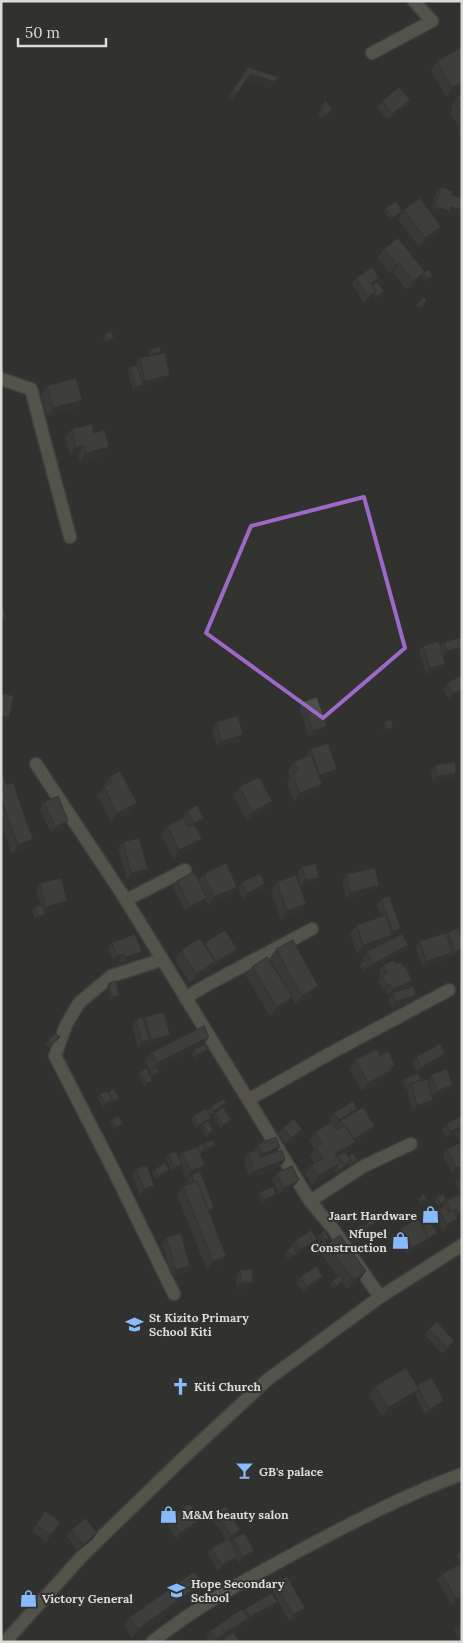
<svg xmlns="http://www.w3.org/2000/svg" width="463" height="1643" viewBox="0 0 463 1643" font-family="Lora,serif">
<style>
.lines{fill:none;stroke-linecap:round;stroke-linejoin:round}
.minor-casing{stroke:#50504e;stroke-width:15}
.minor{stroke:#7e7d6a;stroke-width:12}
.wall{fill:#434340}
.shaded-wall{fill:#373734}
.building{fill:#4e4e4a;stroke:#373734}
.marked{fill:none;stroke:#9d69c8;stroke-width:4;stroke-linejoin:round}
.labels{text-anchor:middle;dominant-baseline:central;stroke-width:4;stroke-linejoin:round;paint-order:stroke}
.poi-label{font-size:12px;font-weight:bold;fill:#dbdbd9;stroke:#32322f;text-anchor:start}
</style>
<rect width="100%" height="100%" fill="#32322f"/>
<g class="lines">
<defs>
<g id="minor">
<path d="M 372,53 L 432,21 L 414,1"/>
<path d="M 1,379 L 31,389 L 70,537"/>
<path d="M 36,764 L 126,900 L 310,1201 L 334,1230 L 380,1297"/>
<path d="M 126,900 L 185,870"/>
<path d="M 161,960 L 111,976 L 79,1003 L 66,1025 L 55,1056 L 112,1167 L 174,1294"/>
<path d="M 185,998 L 207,985 L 312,929"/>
<path d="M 248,1100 L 327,1055 L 449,990"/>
<path d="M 310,1201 L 364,1166 L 411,1144"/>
<path d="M 5,1642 L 83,1555 L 181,1460 L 267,1380 L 380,1297 L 462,1245"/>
<path d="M 152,1642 C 197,1606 247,1579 297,1552 C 351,1523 405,1495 462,1474"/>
</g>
</defs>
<use href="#minor" class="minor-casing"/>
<use href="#minor" class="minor"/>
</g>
<g class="wall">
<path d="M 437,61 L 462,88 L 446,97 L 431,70 Z"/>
<path d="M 248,67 L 272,88 L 246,80 L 233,99 L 228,96 Z"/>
<path d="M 462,94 L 462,124 L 459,126 L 450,113 L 453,109 L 451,106 L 457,97 Z"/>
<path d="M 382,101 L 405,106 L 388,120 L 377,107 Z"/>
<path d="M 323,103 L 332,110 L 330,113 L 322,118 L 318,113 L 322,108 L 321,106 Z"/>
<path d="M 462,126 L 462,137 L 458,131 Z"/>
<path d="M 441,187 L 452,195 L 459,217 L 448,214 L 446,217 L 431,213 L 436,193 Z"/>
<path d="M 386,208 L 400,214 L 391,221 L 384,211 Z"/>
<path d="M 404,210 L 441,227 L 435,236 L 419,247 L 398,219 Z"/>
<path d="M 384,249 L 424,272 L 432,276 L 430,279 L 425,282 L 422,276 L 418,281 L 407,290 L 393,272 L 390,274 L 377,258 Z"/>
<path d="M 356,278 L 375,284 L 384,292 L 382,295 L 375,299 L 373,296 L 372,298 L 364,303 L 352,284 Z"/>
<path d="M 427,301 L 425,304 L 419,308 L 416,305 L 418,302 Z"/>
<path d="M 105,334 L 114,337 L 112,340 L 106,343 L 103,337 Z"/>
<path d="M 151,349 L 160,354 L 170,375 L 165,381 L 141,387 L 140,388 L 133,390 L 128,370 L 130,367 L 136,366 L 136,364 L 140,358 L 150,356 L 149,352 Z"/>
<path d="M 47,386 L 82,400 L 76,409 L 47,417 L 41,395 Z"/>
<path d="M 72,429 L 94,433 L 103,456 L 79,462 L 78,454 L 70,456 L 65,438 Z"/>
<path d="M 462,637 L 443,657 L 441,670 L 426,674 L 419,652 L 423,646 L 440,647 L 444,642 Z"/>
<path d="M 462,675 L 462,693 L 449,700 L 443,689 L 447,683 Z"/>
<path d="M 303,702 L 323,732 L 309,737 L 299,708 Z"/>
<path d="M 386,720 L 390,732 L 383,731 L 384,723 Z"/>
<path d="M 216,722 L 243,735 L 238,741 L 217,747 L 212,729 Z"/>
<path d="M 311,749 L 333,775 L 320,779 L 316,793 L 294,802 L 287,783 L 290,777 L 288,771 L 294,762 L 308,756 L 307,755 Z"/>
<path d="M 435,765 L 456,773 L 452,779 L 433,783 L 431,772 Z"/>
<path d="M 1,777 L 7,785 L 33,839 L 27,848 L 12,854 L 1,825 Z"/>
<path d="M 110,777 L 131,812 L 111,822 L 97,796 L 104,787 L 103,786 Z"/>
<path d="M 239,787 L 272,801 L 266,810 L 247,821 L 233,796 Z"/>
<path d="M 44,802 L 64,827 L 51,833 L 40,809 Z"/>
<path d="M 187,811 L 204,818 L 200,824 L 195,826 L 195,848 L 173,859 L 161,835 L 167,826 L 183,818 L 183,817 Z"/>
<path d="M 123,842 L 143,875 L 127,880 L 118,848 Z"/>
<path d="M 302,866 L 314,884 L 300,887 L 298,873 Z"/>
<path d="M 204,874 L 237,887 L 231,896 L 208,906 L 205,900 L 203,904 L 186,912 L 172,887 L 177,881 L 199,881 Z"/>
<path d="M 346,874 L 379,886 L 375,892 L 346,899 L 342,880 Z"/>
<path d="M 242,882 L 265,884 L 261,891 L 243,899 L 238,888 Z"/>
<path d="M 277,882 L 306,904 L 300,913 L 281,920 L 271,891 Z"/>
<path d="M 40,883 L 63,908 L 44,913 L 45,914 L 43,917 L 35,919 L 33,909 L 35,906 L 40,904 L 36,890 Z"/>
<path d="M 381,899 L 401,928 L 397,934 L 392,936 L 387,942 L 408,945 L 404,951 L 369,970 L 368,967 L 366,970 L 363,972 L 359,966 L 361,963 L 365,962 L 363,958 L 367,952 L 379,946 L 357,954 L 350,934 L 357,925 L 382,917 L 377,905 Z"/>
<path d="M 448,932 L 462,939 L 462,952 L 460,954 L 450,958 L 450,956 L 448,959 L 422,967 L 416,947 L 420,941 L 446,934 Z"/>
<path d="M 112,943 L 142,951 L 137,957 L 121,963 L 120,959 L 113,962 L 108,949 Z"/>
<path d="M 205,943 L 237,949 L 232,955 L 212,967 L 209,971 L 190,983 L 175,959 L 181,950 L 204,945 Z"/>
<path d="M 276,949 L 312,995 L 295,1005 L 292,997 L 285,1006 L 270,1016 L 246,976 L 252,967 L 289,993 L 270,958 Z"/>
<path d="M 396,964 L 403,967 L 412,981 L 407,987 L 388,995 L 386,990 L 383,992 L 378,981 L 381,976 L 379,971 L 383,965 Z"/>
<path d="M 109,983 L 117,998 L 110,1000 L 107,986 Z"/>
<path d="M 393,993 L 416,995 L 412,1001 L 392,1008 L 388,1000 Z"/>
<path d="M 145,1017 L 166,1041 L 146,1046 L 146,1044 L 145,1046 L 138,1048 L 132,1025 L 136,1019 L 143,1019 Z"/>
<path d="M 57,1040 L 50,1048 L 45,1044 L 48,1041 Z"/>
<path d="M 204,1044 L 208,1049 L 206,1052 L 195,1059 L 192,1053 L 194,1050 L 158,1068 L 157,1075 L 151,1078 L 152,1081 L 150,1084 L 144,1086 L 138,1075 L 140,1072 L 149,1075 L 151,1072 L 145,1061 L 152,1052 Z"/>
<path d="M 445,1054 L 441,1060 L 417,1073 L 412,1063 L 416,1057 Z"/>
<path d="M 380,1056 L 395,1065 L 385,1079 L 362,1091 L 349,1069 L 355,1060 Z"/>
<path d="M 462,1074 L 462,1085 L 459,1079 Z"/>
<path d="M 431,1075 L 449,1091 L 433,1097 L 431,1091 L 433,1100 L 429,1106 L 412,1111 L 407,1089 L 407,1088 L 405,1089 L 402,1082 L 404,1079 L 428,1080 Z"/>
<path d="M 109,1092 L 119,1098 L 117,1101 L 112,1104 L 111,1102 L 110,1103 L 103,1107 L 98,1098 L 100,1094 L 108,1093 Z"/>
<path d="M 224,1106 L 213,1113 L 210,1117 L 208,1122 L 213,1130 L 211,1133 L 206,1136 L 201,1127 L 203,1124 L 196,1128 L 191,1118 L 194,1115 L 207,1111 L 211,1107 Z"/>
<path d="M 355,1112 L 375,1126 L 371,1132 L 355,1142 L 349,1151 L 345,1153 L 348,1157 L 349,1156 L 357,1159 L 355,1162 L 351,1165 L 349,1163 L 343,1168 L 342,1170 L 336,1173 L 335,1170 L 334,1172 L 312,1185 L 305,1174 L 311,1165 L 314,1163 L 310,1156 L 315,1150 L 309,1141 L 315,1132 L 332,1122 L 330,1119 L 334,1113 Z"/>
<path d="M 215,1113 L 231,1120 L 229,1123 L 221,1128 L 213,1116 Z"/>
<path d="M 462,1116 L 462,1170 L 452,1174 L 443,1155 L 447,1149 L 460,1143 L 455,1133 L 446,1138 L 442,1130 L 446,1124 Z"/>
<path d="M 112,1119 L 123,1124 L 120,1127 L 114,1130 L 110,1122 Z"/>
<path d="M 283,1128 L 302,1129 L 298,1135 L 286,1144 L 278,1134 Z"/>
<path d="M 205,1143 L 215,1145 L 213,1148 L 205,1151 L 205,1150 L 203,1152 L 200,1154 L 205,1165 L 200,1171 L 210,1214 L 226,1256 L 220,1265 L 207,1270 L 177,1195 L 183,1186 L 189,1184 L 187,1181 L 191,1175 L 186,1178 L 181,1165 L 180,1167 L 172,1171 L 166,1158 L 168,1155 L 179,1158 L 182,1153 L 204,1145 Z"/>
<path d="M 258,1144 L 280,1147 L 277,1151 L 281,1166 L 249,1177 L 244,1159 L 248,1153 L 255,1151 L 254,1150 Z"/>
<path d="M 136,1169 L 154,1186 L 150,1192 L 140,1195 L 132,1175 Z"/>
<path d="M 155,1169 L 167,1173 L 156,1179 L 152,1172 Z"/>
<path d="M 277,1173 L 294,1186 L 279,1194 L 272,1179 Z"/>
<path d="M 462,1174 L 462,1215 L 457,1217 L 454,1224 L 443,1231 L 435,1216 L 439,1210 L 442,1208 L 442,1207 L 446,1201 L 460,1194 L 455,1181 L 459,1175 Z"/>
<path d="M 260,1192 L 276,1194 L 274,1197 L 262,1203 L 258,1195 Z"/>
<path d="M 420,1197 L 427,1198 L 421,1204 L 418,1200 Z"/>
<path d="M 437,1197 L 444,1203 L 438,1206 L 435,1200 Z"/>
<path d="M 366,1224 L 374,1226 L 366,1230 L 365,1237 L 356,1242 L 352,1232 L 354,1229 L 364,1226 Z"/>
<path d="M 422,1226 L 437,1233 L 434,1236 L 427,1240 L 424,1244 L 407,1254 L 397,1234 L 401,1228 Z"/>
<path d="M 321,1233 L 329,1238 L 325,1242 L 327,1245 L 360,1280 L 347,1289 L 342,1282 L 334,1289 L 330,1284 L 332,1281 L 338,1276 L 321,1254 L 323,1251 L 321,1253 L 317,1247 L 320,1244 L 323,1242 L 318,1236 Z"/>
<path d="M 166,1238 L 190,1266 L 186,1272 L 172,1276 L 162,1244 Z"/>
<path d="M 317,1239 L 313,1245 L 288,1260 L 285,1253 L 287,1250 L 291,1248 L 290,1247 L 295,1241 Z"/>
<path d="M 240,1270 L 249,1288 L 236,1289 L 236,1276 Z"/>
<path d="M 301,1277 L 318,1282 L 303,1293 L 296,1283 Z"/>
<path d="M 429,1329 L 450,1347 L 442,1354 L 425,1335 Z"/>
<path d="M 375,1386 L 417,1386 L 440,1407 L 425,1415 L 415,1394 L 412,1398 L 382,1416 L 369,1395 Z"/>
<path d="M 45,1511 L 60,1522 L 46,1542 L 32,1531 Z"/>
<path d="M 217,1512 L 236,1536 L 229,1540 L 230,1542 L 233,1539 L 250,1557 L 239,1563 L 236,1559 L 234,1562 L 217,1571 L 208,1554 L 212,1548 L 226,1540 L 212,1518 Z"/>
<path d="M 170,1516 L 200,1520 L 196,1526 L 176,1539 L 166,1522 Z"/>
<path d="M 71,1530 L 93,1539 L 78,1551 L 66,1536 Z"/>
<path d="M 462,1548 L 462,1566 L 456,1556 Z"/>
<path d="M 462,1567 L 462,1599 L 452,1605 L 437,1580 L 442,1574 Z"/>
<path d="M 276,1583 L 305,1608 L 300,1614 L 289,1621 L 272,1589 Z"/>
<path d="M 196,1592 L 132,1638 L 124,1626 L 130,1617 Z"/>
<path d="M 277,1602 L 272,1608 L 245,1623 L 218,1642 L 209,1642 L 206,1637 L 210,1631 L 243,1611 L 245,1609 Z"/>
<path d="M 462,1622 L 462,1642 L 459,1642 L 454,1629 L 459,1623 Z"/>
</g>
<g class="shaded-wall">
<path d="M 250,74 L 276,82 L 272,88 L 246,80 Z"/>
<path d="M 462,83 L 462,88 L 446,97 L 452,88 Z"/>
<path d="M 410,100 L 405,106 L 388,120 L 392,114 Z"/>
<path d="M 332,110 L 330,113 L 322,118 L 324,115 Z"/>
<path d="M 435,207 L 451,207 L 462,210 L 462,213 L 459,217 L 448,214 L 446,217 L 431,213 Z"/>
<path d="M 402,211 L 400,214 L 391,221 L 393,218 Z"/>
<path d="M 441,227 L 435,236 L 419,247 L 425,238 Z"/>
<path d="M 399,263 L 393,272 L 390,274 L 396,265 Z"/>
<path d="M 425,272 L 418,281 L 407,290 L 413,281 Z"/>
<path d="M 432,276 L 430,279 L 425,282 L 427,278 Z"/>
<path d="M 379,278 L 375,284 L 367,289 L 371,283 Z"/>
<path d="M 376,292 L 372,298 L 364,303 L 368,297 Z"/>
<path d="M 384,292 L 382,295 L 375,299 L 377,296 Z"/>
<path d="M 114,337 L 112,340 L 106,343 L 108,340 Z"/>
<path d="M 170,375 L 165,381 L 141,387 L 140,388 L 133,390 L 136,387 L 142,385 L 145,381 Z"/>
<path d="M 82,400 L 76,409 L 47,417 L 53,408 Z"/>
<path d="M 84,445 L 78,454 L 70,456 L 76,447 Z"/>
<path d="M 109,447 L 103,456 L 79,462 L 86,453 Z"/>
<path d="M 462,647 L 462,652 L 443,657 L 447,651 Z"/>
<path d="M 445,664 L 441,670 L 426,674 L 430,668 Z"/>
<path d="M 462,689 L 462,693 L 449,700 L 453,694 Z"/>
<path d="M 1,716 L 9,718 L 5,724 L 1,723 Z"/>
<path d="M 327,726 L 323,732 L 309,737 L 313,731 Z"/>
<path d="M 385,728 L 392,729 L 390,732 L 383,731 Z"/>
<path d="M 243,735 L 238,741 L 217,747 L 221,741 Z"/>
<path d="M 337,769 L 333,775 L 316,781 L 320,775 Z"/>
<path d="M 456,773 L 452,779 L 433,783 L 437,776 Z"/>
<path d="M 322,784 L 316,793 L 294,802 L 300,793 Z"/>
<path d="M 272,801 L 266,810 L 247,821 L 253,812 Z"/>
<path d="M 137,803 L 131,812 L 111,822 L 117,813 Z"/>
<path d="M 204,818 L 200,824 L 189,829 L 194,823 Z"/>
<path d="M 68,821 L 64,827 L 51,833 L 55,827 Z"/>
<path d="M 33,839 L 27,848 L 12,854 L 18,845 Z"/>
<path d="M 202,839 L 195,848 L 173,859 L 179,850 Z"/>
<path d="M 148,869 L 143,875 L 127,880 L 131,873 Z"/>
<path d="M 319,878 L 314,884 L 300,887 L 305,880 Z"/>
<path d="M 265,884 L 261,891 L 243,899 L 247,893 Z"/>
<path d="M 379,886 L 375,892 L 346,899 L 350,892 Z"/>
<path d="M 237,887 L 231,896 L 208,906 L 214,897 Z"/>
<path d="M 207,898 L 203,904 L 186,912 L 190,906 Z"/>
<path d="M 67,901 L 63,908 L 42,913 L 46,907 Z"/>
<path d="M 306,904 L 300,913 L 281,920 L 287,911 Z"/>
<path d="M 45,914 L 43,917 L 35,919 L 38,916 Z"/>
<path d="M 401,928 L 397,934 L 392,936 L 386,944 L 357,954 L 363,945 L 390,936 L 393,931 Z"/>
<path d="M 408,945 L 404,951 L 369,970 L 373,964 Z"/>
<path d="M 237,949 L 232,955 L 212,968 L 216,962 Z"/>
<path d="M 462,949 L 462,952 L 460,954 L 450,958 L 455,952 Z"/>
<path d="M 142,951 L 137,957 L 121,963 L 126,957 Z"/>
<path d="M 124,953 L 120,959 L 113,962 L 117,956 Z"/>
<path d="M 452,953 L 448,959 L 422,967 L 426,961 Z"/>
<path d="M 215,962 L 209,971 L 190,983 L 196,974 Z"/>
<path d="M 412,981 L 407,987 L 388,995 L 393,989 Z"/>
<path d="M 390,984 L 386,990 L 383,992 L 387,986 Z"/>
<path d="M 318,986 L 312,995 L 295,1005 L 302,996 Z"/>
<path d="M 119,995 L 117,998 L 110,1000 L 112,997 Z"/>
<path d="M 416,995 L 412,1001 L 392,1008 L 396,1002 Z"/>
<path d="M 292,997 L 285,1006 L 270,1016 L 277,1007 Z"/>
<path d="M 170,1035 L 166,1041 L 146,1046 L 151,1040 Z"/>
<path d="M 209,1037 L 203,1046 L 151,1072 L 157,1063 Z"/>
<path d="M 149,1040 L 145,1046 L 138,1048 L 142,1042 Z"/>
<path d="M 208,1049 L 206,1052 L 195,1059 L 197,1055 Z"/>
<path d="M 445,1054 L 441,1060 L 417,1073 L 421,1067 Z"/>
<path d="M 395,1065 L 385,1079 L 362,1091 L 368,1083 Z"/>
<path d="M 159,1072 L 157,1075 L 151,1078 L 153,1075 Z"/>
<path d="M 152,1081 L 150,1084 L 144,1086 L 146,1083 Z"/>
<path d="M 453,1085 L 449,1091 L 433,1097 L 437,1091 Z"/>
<path d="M 119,1098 L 117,1101 L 112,1104 L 114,1101 Z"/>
<path d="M 112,1100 L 110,1103 L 103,1107 L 105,1104 Z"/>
<path d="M 433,1100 L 429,1106 L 412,1111 L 417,1105 Z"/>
<path d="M 226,1103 L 224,1106 L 213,1113 L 211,1116 L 208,1118 L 214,1111 Z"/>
<path d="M 357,1109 L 353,1115 L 340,1121 L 339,1124 L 335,1126 L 339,1120 Z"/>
<path d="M 211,1118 L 208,1122 L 196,1128 L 198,1125 Z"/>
<path d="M 231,1120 L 229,1123 L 221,1128 L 223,1125 Z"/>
<path d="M 123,1124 L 120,1127 L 114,1130 L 116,1127 Z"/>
<path d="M 375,1126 L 371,1132 L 355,1142 L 349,1151 L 328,1163 L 335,1154 L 352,1140 Z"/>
<path d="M 460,1127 L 455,1133 L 446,1138 L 450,1132 Z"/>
<path d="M 302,1129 L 298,1135 L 286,1144 L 291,1138 Z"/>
<path d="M 215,1145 L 213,1148 L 205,1151 L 208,1148 Z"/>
<path d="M 280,1147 L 276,1153 L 258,1160 L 262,1154 Z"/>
<path d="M 285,1160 L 281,1166 L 249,1177 L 254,1171 Z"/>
<path d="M 351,1161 L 349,1164 L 343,1168 L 342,1170 L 336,1173 L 339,1170 Z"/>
<path d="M 340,1163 L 334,1172 L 312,1185 L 318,1176 Z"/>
<path d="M 182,1164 L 180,1167 L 172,1171 L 175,1168 Z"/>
<path d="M 205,1165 L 201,1171 L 186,1178 L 191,1171 Z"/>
<path d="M 462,1166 L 462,1170 L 452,1174 L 456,1168 Z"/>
<path d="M 169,1170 L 167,1173 L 156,1179 L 158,1176 Z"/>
<path d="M 299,1180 L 294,1186 L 279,1194 L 283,1188 Z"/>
<path d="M 154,1186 L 150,1192 L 140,1195 L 144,1189 Z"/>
<path d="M 276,1194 L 274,1197 L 262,1203 L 264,1200 Z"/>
<path d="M 446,1200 L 444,1203 L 438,1206 L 440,1203 Z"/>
<path d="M 214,1208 L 210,1214 L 206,1212 Z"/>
<path d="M 462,1211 L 462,1215 L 454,1219 L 459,1213 Z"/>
<path d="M 458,1218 L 454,1224 L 443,1231 L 447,1225 Z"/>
<path d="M 376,1223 L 374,1226 L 365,1230 L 367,1227 Z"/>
<path d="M 437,1233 L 434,1236 L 427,1240 L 424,1244 L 407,1254 L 412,1248 Z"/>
<path d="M 368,1234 L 365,1237 L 356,1242 L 358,1239 Z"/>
<path d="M 317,1239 L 313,1245 L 296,1256 L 300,1250 Z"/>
<path d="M 297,1253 L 295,1256 L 288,1260 L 291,1256 Z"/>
<path d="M 226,1256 L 220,1265 L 207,1270 L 213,1261 Z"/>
<path d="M 190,1266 L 186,1272 L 172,1276 L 176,1270 Z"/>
<path d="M 366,1271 L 360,1280 L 347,1289 L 354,1280 Z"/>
<path d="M 323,1276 L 318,1282 L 303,1293 L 307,1287 Z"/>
<path d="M 344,1280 L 342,1283 L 334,1289 L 336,1286 Z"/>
<path d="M 253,1282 L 249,1288 L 236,1289 L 241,1283 Z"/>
<path d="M 454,1341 L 450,1347 L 442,1354 L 447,1348 Z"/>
<path d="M 419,1389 L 412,1398 L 382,1416 L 388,1408 Z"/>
<path d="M 444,1401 L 440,1407 L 425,1415 L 429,1409 Z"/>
<path d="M 200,1520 L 196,1526 L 176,1539 L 180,1533 Z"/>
<path d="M 240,1530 L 236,1536 L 227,1542 L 231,1536 Z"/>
<path d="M 97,1533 L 93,1539 L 78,1551 L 83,1545 Z"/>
<path d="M 254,1551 L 250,1557 L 239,1563 L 243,1557 Z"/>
<path d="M 238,1556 L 234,1562 L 217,1571 L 222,1565 Z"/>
<path d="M 202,1583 L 196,1592 L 132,1638 L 138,1629 Z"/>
<path d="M 462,1596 L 462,1599 L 452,1605 L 456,1599 Z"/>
<path d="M 277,1602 L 272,1608 L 245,1623 L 250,1617 Z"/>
<path d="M 305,1608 L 300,1614 L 289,1621 L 293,1615 Z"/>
<path d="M 248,1618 L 244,1624 L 218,1642 L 215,1642 L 216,1639 Z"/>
</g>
<g class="building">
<path d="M 462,47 L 462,83 L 452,88 L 437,61 Z"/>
<path d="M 248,67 L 278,77 L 276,82 L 250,74 L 237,93 L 233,90 Z"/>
<path d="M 399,87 L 410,100 L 392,114 L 382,101 Z"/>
<path d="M 462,94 L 462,112 L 457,104 L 460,102 L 457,97 Z"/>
<path d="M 326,101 L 332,110 L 324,115 L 321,110 L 325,106 L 323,103 Z"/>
<path d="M 441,187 L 453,191 L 452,195 L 462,198 L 462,210 L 451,207 L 450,211 L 435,207 Z"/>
<path d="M 420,198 L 441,227 L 425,238 L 404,210 Z"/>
<path d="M 396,201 L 402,211 L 393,218 L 386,208 Z"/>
<path d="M 398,238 L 425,272 L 413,281 L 399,263 L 396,265 L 384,249 Z"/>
<path d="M 372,267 L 379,278 L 371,283 L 376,292 L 368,297 L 356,278 Z"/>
<path d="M 429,269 L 432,276 L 427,278 L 424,273 L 424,272 Z"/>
<path d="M 378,282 L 384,292 L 377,296 L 375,293 L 376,292 L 372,286 Z"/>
<path d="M 424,297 L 427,301 L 421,305 L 418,302 Z"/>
<path d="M 111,331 L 114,337 L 108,340 L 105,334 Z"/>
<path d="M 160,347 L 161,352 L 153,354 L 151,349 Z"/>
<path d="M 165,353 L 170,375 L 145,381 L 140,358 Z"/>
<path d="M 137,365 L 143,385 L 136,387 L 130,367 Z"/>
<path d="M 76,378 L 82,400 L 53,408 L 47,386 Z"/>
<path d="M 92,424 L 94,433 L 105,430 L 109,447 L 86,453 L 84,445 L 76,447 L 72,429 Z"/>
<path d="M 3,608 L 6,619 L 1,620 L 1,609 Z"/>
<path d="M 462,637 L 462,647 L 447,651 L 444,642 Z"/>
<path d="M 439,641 L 445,664 L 430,668 L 423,646 Z"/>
<path d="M 462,675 L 462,689 L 453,694 L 447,683 Z"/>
<path d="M 1,693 L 14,696 L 9,718 L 1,716 Z"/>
<path d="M 317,697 L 327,726 L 313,731 L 303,702 Z"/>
<path d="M 238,716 L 243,735 L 221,741 L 216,722 Z"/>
<path d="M 386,720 L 393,721 L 392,729 L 385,728 Z"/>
<path d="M 328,743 L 337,769 L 320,775 L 311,749 Z"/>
<path d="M 311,755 L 322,784 L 300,793 L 293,774 L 298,772 L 294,762 Z"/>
<path d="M 455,762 L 456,773 L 437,776 L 435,765 Z"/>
<path d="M 120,771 L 137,803 L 117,813 L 104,787 L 112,782 L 110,777 Z"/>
<path d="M 4,776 L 7,785 L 13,783 L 33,839 L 18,845 L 1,799 L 1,777 Z"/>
<path d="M 259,777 L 272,801 L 253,812 L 239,787 Z"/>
<path d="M 58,796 L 68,821 L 55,827 L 44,802 Z"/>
<path d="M 197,805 L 204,818 L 194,823 L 187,811 Z"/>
<path d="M 184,818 L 188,827 L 194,824 L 202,839 L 179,850 L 167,826 Z"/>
<path d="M 139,838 L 148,869 L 131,873 L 123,842 Z"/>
<path d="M 226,863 L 237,887 L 214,897 L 204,874 Z"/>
<path d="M 316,864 L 319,878 L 305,880 L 302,866 Z"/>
<path d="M 375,868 L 379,886 L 350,892 L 346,874 Z"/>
<path d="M 194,872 L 207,898 L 190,906 L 177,881 Z"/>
<path d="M 260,874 L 265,884 L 247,893 L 242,882 Z"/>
<path d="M 296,875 L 306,904 L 287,911 L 277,882 Z"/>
<path d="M 61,878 L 67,901 L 46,907 L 40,883 Z"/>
<path d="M 389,896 L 401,928 L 393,931 L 381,899 Z"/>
<path d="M 42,904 L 45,914 L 38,916 L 35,906 Z"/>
<path d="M 386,915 L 392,935 L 363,945 L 357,925 Z"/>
<path d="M 458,928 L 462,939 L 462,949 L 455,952 L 448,932 Z"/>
<path d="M 225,930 L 237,949 L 216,962 L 205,943 Z"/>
<path d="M 446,933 L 452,953 L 426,961 L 420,941 Z"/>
<path d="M 135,934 L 142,951 L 126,957 L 124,953 L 117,956 L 112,943 Z"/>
<path d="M 402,934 L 408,945 L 373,964 L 367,952 Z"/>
<path d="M 200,938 L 215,962 L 196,974 L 181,950 Z"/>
<path d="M 293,940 L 318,986 L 302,996 L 276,949 Z"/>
<path d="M 267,957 L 292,997 L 277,1007 L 252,967 Z"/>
<path d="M 394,960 L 396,964 L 401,962 L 403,967 L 405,966 L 412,981 L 393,989 L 390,984 L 387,986 L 382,975 L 387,973 L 383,965 Z"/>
<path d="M 364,961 L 368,967 L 365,969 L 361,963 Z"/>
<path d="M 116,981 L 119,995 L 112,997 L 109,983 Z"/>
<path d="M 413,986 L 416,995 L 396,1002 L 393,993 Z"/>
<path d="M 164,1012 L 170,1035 L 151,1040 L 145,1017 Z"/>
<path d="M 143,1017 L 149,1040 L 142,1042 L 136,1019 Z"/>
<path d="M 204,1026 L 209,1037 L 157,1063 L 152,1052 Z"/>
<path d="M 55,1033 L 60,1037 L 52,1045 L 48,1041 Z"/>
<path d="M 205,1044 L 208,1049 L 197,1055 L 194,1050 Z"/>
<path d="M 440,1044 L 445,1054 L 421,1067 L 416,1057 Z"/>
<path d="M 377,1049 L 380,1056 L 388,1051 L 395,1065 L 390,1068 L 392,1070 L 368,1083 L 355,1060 Z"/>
<path d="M 147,1068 L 149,1073 L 147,1075 L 150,1074 L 152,1081 L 146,1083 L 140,1072 Z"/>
<path d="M 157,1068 L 159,1072 L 153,1075 L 151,1071 Z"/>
<path d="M 447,1069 L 453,1085 L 437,1091 L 431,1075 Z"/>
<path d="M 418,1073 L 421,1080 L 411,1083 L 407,1086 L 404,1079 Z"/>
<path d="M 427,1079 L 433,1100 L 417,1105 L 411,1083 Z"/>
<path d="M 114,1089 L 119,1098 L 114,1101 L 109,1092 Z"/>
<path d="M 107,1091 L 112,1100 L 105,1104 L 100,1094 Z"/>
<path d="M 224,1099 L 226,1103 L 214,1111 L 211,1107 Z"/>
<path d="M 353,1101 L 357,1109 L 339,1120 L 334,1113 Z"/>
<path d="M 223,1107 L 231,1120 L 223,1125 L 215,1113 Z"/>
<path d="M 363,1107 L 375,1126 L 354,1139 L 345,1125 L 343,1126 L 340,1121 Z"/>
<path d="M 211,1108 L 214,1113 L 211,1115 L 208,1110 Z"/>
<path d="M 206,1109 L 211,1118 L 198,1125 L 194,1115 Z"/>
<path d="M 119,1116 L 123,1124 L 116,1127 L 112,1119 Z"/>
<path d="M 462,1116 L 462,1132 L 460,1127 L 450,1132 L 446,1124 Z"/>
<path d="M 294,1119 L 302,1129 L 291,1138 L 283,1128 Z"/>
<path d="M 208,1121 L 213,1130 L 208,1133 L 203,1124 Z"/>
<path d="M 332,1122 L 337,1130 L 345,1125 L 355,1142 L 335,1154 L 340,1163 L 318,1176 L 311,1165 L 323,1158 L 316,1148 L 322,1144 L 315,1132 Z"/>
<path d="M 276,1137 L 280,1147 L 262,1154 L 258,1144 Z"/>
<path d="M 212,1140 L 215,1145 L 208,1148 L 205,1143 Z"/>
<path d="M 462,1142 L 462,1166 L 456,1168 L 447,1149 Z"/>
<path d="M 203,1144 L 205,1149 L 199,1152 L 197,1147 Z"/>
<path d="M 197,1147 L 205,1165 L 191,1171 L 182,1153 Z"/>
<path d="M 258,1150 L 260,1157 L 282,1150 L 285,1160 L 254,1171 L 248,1153 Z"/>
<path d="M 175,1151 L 182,1164 L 175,1168 L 168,1155 Z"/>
<path d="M 345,1152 L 351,1161 L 344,1165 L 338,1156 Z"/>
<path d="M 353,1153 L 357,1159 L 353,1162 L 349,1156 Z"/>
<path d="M 341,1161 L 344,1167 L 339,1170 L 337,1167 Z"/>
<path d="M 165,1163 L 169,1170 L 158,1176 L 155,1169 Z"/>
<path d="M 147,1165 L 154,1186 L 144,1189 L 136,1169 Z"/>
<path d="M 292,1166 L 299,1180 L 283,1188 L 277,1173 Z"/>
<path d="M 200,1171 L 214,1208 L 208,1211 L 197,1181 L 194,1182 L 192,1175 Z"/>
<path d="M 462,1174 L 462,1181 L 459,1175 Z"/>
<path d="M 197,1181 L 226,1256 L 213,1261 L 183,1186 Z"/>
<path d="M 273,1187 L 276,1194 L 264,1200 L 260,1192 Z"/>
<path d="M 462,1193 L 462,1211 L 459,1213 L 456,1209 L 453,1211 L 458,1218 L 447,1225 L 439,1210 L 445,1206 L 449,1212 L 451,1211 L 446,1201 Z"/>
<path d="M 424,1194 L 427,1198 L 423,1201 L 420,1197 Z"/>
<path d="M 443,1194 L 446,1200 L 440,1203 L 437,1197 Z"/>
<path d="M 374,1219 L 376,1223 L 367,1227 L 366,1224 Z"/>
<path d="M 418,1219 L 429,1238 L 412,1248 L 401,1228 Z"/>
<path d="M 430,1222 L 437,1233 L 428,1238 L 422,1226 Z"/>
<path d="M 363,1225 L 368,1234 L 358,1239 L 354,1229 Z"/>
<path d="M 311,1230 L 317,1239 L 300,1250 L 295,1241 Z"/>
<path d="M 324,1230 L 329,1238 L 325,1240 L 321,1233 Z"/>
<path d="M 181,1233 L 190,1266 L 176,1270 L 166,1238 Z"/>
<path d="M 340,1235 L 366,1271 L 354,1280 L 327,1245 Z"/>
<path d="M 325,1241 L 327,1245 L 323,1250 L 320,1244 Z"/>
<path d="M 293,1246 L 297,1253 L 291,1256 L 287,1250 Z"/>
<path d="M 316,1266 L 323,1276 L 307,1287 L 301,1277 Z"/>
<path d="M 252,1269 L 253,1282 L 241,1283 L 240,1270 Z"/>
<path d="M 340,1275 L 344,1280 L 336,1286 L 332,1281 Z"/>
<path d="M 437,1322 L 454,1341 L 447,1348 L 429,1329 Z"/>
<path d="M 406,1368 L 419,1389 L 388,1408 L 375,1386 Z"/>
<path d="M 432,1378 L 444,1401 L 429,1409 L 417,1385 Z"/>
<path d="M 190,1504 L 200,1520 L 180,1533 L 170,1516 Z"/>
<path d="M 226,1506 L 240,1530 L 231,1536 L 217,1512 Z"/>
<path d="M 45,1511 L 60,1522 L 51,1535 L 36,1525 Z"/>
<path d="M 86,1518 L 97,1533 L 83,1545 L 71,1530 Z"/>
<path d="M 244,1533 L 254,1551 L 243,1557 L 233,1539 Z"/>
<path d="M 228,1539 L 238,1556 L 222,1565 L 212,1548 Z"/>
<path d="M 460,1564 L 462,1567 L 462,1596 L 456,1599 L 442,1574 Z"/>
<path d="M 194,1572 L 202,1583 L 138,1629 L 130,1617 Z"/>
<path d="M 287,1576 L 305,1608 L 293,1615 L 276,1583 Z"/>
<path d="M 272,1593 L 277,1602 L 250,1617 L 245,1609 Z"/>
<path d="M 242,1609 L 248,1618 L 216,1639 L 210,1631 Z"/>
<path d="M 462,1622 L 462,1632 L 459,1623 Z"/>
<path d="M 233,1632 L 240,1642 L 221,1642 Z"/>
</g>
<path d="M0 0H463V1643H0ZM 364,497 L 405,648 L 323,718 L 206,633 L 251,526 Z" fill="#32322f" fill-opacity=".55" fill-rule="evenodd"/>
<path class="marked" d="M 364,497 L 405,648 L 323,718 L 206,633 L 251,526 Z"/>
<defs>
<symbol id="shop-bare" viewBox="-9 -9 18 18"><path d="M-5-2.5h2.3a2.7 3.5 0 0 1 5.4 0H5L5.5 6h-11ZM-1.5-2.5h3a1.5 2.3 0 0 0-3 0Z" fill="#89bafc" stroke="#32322f" stroke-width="2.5" paint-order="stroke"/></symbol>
<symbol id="school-bare" viewBox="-9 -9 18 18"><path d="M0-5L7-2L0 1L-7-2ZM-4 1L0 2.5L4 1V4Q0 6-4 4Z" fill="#89bafc" stroke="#32322f" stroke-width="2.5" paint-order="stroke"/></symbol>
<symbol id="church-bare" viewBox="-9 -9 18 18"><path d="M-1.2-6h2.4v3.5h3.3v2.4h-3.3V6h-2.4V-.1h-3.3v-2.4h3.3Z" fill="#89bafc" stroke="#32322f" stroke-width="2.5" paint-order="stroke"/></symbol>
<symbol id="bar-bare" viewBox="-9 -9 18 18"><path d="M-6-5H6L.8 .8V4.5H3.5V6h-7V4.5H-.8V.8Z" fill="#89bafc" stroke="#32322f" stroke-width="2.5" paint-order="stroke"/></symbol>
</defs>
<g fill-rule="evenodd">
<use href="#shop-bare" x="418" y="1202" width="25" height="25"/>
<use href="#shop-bare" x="388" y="1228" width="25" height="25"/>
<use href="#school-bare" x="122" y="1312" width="25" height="25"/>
<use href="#church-bare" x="168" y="1374" width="25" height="25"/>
<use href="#bar-bare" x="232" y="1458" width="25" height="25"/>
<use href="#shop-bare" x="156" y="1502" width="25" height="25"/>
<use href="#school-bare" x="164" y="1578" width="25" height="25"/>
<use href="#shop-bare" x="16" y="1586" width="25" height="25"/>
</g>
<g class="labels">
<g class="poi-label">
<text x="417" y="1215" text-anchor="end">Jaart Hardware</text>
<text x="387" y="1233" text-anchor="end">Nfupel<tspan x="387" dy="14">Construction</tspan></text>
<text x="149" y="1317">St Kizito Primary<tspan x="149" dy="14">School Kiti</tspan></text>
<text x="194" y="1386">Kiti Church</text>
<text x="259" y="1471">GB's palace</text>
<text x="182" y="1514">M&amp;M beauty salon</text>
<text x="191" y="1583">Hope Secondary<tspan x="191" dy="14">School</tspan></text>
<text x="42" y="1598">Victory General</text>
</g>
</g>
<rect width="463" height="1643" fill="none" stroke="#dbdbd9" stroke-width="5"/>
<path d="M18 38v8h88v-8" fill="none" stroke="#dbdbd9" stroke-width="2.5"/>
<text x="25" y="38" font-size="15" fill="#dbdbd9" stroke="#32322f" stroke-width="4" paint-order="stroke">50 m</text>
</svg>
